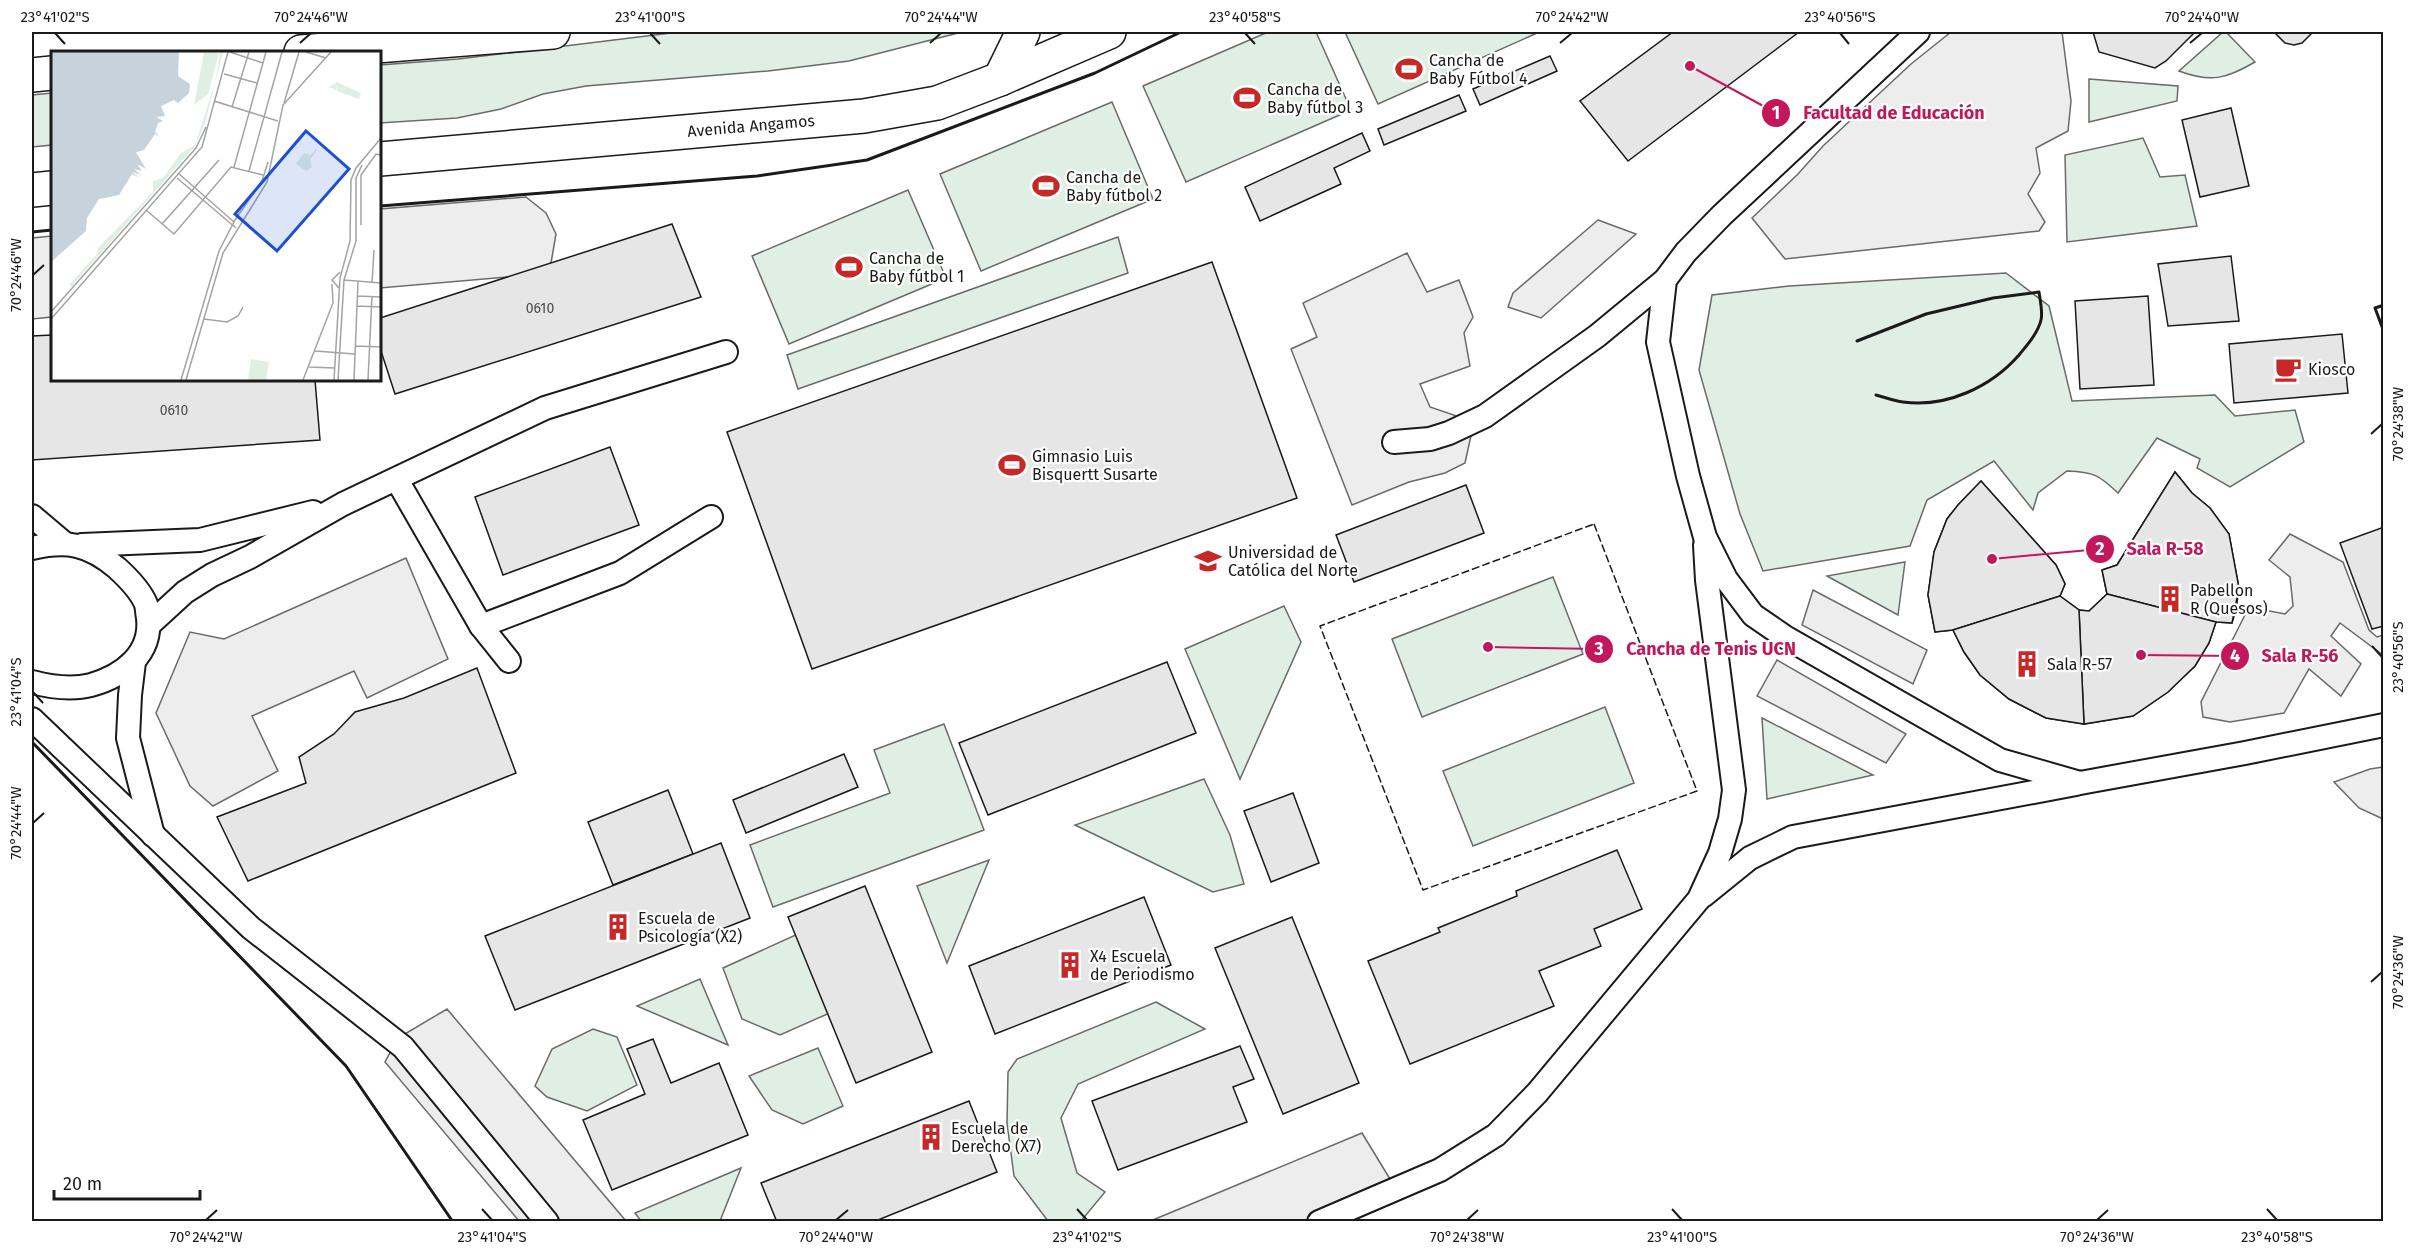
<svg xmlns="http://www.w3.org/2000/svg" width="2415" height="1253" viewBox="0 0 2415 1253" font-family="'Fira Sans',sans-serif">
<style>
.green{fill:#e0efe3;stroke:#6a6a6a;stroke-width:1.5}
.parking{fill:#ededed;stroke:#6a6a6a;stroke-width:1.5}
.building{fill:#e6e6e6;stroke:#1a1a1a;stroke-width:1.5}
.lines{fill:none;stroke-linecap:round;stroke-linejoin:round}
.service-casing{stroke:#1a1a1a;stroke-width:26}
.secondary-casing{stroke:#1a1a1a;stroke-width:36}
.service{stroke:#fff;stroke-width:22}
.secondary{stroke:#fff;stroke-width:33}
.fence{stroke:#1a1a1a;stroke-width:1.5;stroke-dasharray:8 3;stroke-linecap:butt}
.wall{stroke:#1a1a1a;stroke-width:3}
.ticks{fill:none;stroke:#1a1a1a;stroke-width:2}
.labels{text-anchor:middle;dominant-baseline:central;stroke-width:4.5;stroke-linejoin:round;paint-order:stroke}
.number-label{font-size:14px;fill:#4d4d4d}
.poi-label{font-size:16px;fill:#1a1a1a;stroke:#fff;text-anchor:start}
.street-label{font-size:16px;fill:#1a1a1a;stroke:#fff}
.inset-road{fill:none;stroke:#a3a3a3;stroke-width:1.5}
.view{fill:#1d4ed8;fill-opacity:0.15;stroke:#1d4ed8;stroke-width:3}
.inset-edge{fill:none;stroke:#1a1a1a;stroke-width:3}
.leader{fill:none;stroke:#c2185b;stroke-width:2}
.callout-dot{fill:#c2185b;stroke:#fff;stroke-width:2}
.mark-label{font-size:18px;text-anchor:middle;font-weight:bold;fill:#fff}
.callout-label{font-size:18px;text-anchor:middle;font-weight:bold;fill:#c2185b;stroke:#fff;stroke-width:4.5;stroke-linejoin:round;paint-order:stroke}
.neatline{fill:none;stroke:#1a1a1a;stroke-width:2}
.ticks-label{font-size:15px;text-anchor:middle;fill:#1a1a1a}
</style>
<rect width="100%" height="100%" fill="#fff"/>
<g class="green">
<path d="M 679,32 L 962,32 L 849,61 L 768,71 L 586,86 L 543,94 L 501,109 L 457,118 L 380,123 L 380,65 L 458,59 Z"/>
<path d="M 1268,32 L 1316,32 L 1351,110 L 1186,182 L 1143,86 Z"/>
<path d="M 1345,32 L 1533,32 L 1535,34 L 1378,104 Z"/>
<path d="M 2223,32 L 2226,32 L 2255,62 C 2226,79 2211,83 2179,71 Z"/>
<path d="M 2089,79 L 2178,86 L 2177,101 L 2089,122 Z"/>
<path d="M 52,93 L 52,145 L 32,147 L 32,95 Z"/>
<path d="M 1112,102 L 1153,199 L 981,271 L 940,174 Z"/>
<path d="M 2143,138 L 2160,177 L 2185,175 L 2197,226 L 2067,242 L 2065,155 Z"/>
<path d="M 908,190 L 946,278 L 789,344 L 752,256 Z"/>
<path d="M 1118,237 L 1128,273 L 798,389 L 787,355 Z"/>
<path d="M 2006,273 L 2049,306 L 2072,401 L 2215,395 L 2235,416 L 2295,410 L 2304,442 L 2230,487 L 2197,468 L 2200,459 L 2157,438 L 2118,493 C 2099,475 2094,472 2067,471 L 2038,493 L 2033,510 L 1994,461 L 1927,500 L 1910,546 L 1763,571 L 1740,514 L 1699,370 L 1712,295 L 1789,286 Z"/>
<path d="M 1905,562 L 1898,615 L 1827,576 Z"/>
<path d="M 1553,577 L 1583,654 L 1422,717 L 1392,639 Z"/>
<path d="M 1284,606 L 1301,642 L 1240,779 L 1185,649 Z"/>
<path d="M 1605,707 L 1634,783 L 1473,846 L 1443,771 Z"/>
<path d="M 1762,718 L 1873,775 L 1767,799 Z"/>
<path d="M 944,724 L 984,830 L 773,907 L 750,845 L 890,793 L 874,750 Z"/>
<path d="M 1204,779 L 1230,835 L 1244,884 L 1213,892 L 1075,825 Z"/>
<path d="M 989,860 L 947,963 L 917,886 Z"/>
<path d="M 800,933 L 834,1011 L 780,1035 L 742,1019 L 723,968 Z"/>
<path d="M 700,979 L 728,1045 L 637,1006 Z"/>
<path d="M 1156,1002 L 1205,1029 L 1078,1084 L 1061,1118 L 1077,1173 L 1105,1192 L 1081,1221 L 1048,1221 L 1014,1176 L 1007,1123 L 1008,1072 L 1017,1059 Z"/>
<path d="M 593,1029 L 617,1037 L 637,1085 L 587,1111 L 547,1097 L 535,1086 L 552,1049 Z"/>
<path d="M 818,1048 L 843,1106 L 803,1124 L 772,1110 L 749,1076 Z"/>
<path d="M 741,1168 L 720,1221 L 641,1221 L 635,1213 Z"/>
</g>
<g class="parking">
<path d="M 1951,32 L 2062,32 L 2071,101 L 2068,131 L 2036,148 L 2040,173 L 2028,194 L 2045,222 L 2039,231 L 1785,259 L 1752,218 L 1798,174 L 1823,146 L 1911,64 Z"/>
<path d="M 526,197 L 546,213 L 556,234 L 551,263 L 530,275 L 380,288 L 380,209 Z"/>
<path d="M 1598,220 L 1636,234 L 1541,318 L 1508,307 L 1513,293 Z"/>
<path d="M 52,236 L 52,317 L 32,319 L 32,238 Z"/>
<path d="M 1407,253 L 1427,292 L 1459,280 L 1473,317 L 1464,333 L 1470,366 L 1420,384 L 1430,407 L 1474,422 L 1465,463 L 1445,473 L 1409,482 L 1352,505 L 1291,349 L 1317,337 L 1303,303 Z"/>
<path d="M 2290,534 L 2343,562 L 2369,630 L 2377,637 L 2383,635 L 2383,655 L 2340,623 L 2331,636 L 2361,664 L 2341,696 L 2309,669 L 2284,713 L 2230,722 L 2203,717 L 2201,702 L 2249,607 L 2285,614 L 2293,606 L 2290,577 L 2269,560 Z"/>
<path d="M 406,558 L 448,659 L 367,698 L 354,671 L 252,716 L 278,771 L 213,806 L 190,786 L 156,713 L 190,632 L 224,639 Z"/>
<path d="M 1813,590 L 1927,650 L 1913,684 L 1802,625 Z"/>
<path d="M 1777,660 L 1906,734 L 1886,763 L 1757,696 Z"/>
<path d="M 2383,767 L 2384,767 L 2383,819 L 2359,808 L 2334,782 L 2370,769 Z"/>
<path d="M 447,1009 L 626,1221 L 519,1221 L 385,1062 L 398,1038 Z"/>
<path d="M 1362,1133 L 1390,1179 L 1342,1199 L 1337,1221 L 1148,1222 Z"/>
</g>
<g class="building">
<path d="M 1673,32 L 1799,32 L 1628,161 L 1580,101 Z"/>
<path d="M 2093,32 L 2195,32 L 2166,61 L 2155,68 L 2099,52 Z"/>
<path d="M 2274,32 L 2313,32 L 2302,43 L 2294,45 L 2285,43 Z"/>
<path d="M 1550,56 L 1557,71 L 1480,105 L 1473,89 Z"/>
<path d="M 1459,95 L 1466,111 L 1384,145 L 1378,129 Z"/>
<path d="M 2231,108 L 2249,186 L 2200,197 L 2182,120 Z"/>
<path d="M 1362,133 L 1370,151 L 1334,168 L 1341,184 L 1260,221 L 1245,187 Z"/>
<path d="M 672,224 L 701,297 L 395,394 L 380,348 L 380,318 Z"/>
<path d="M 2231,256 L 2239,321 L 2168,326 L 2158,264 Z"/>
<path d="M 1212,262 L 1297,498 L 812,669 L 727,432 Z"/>
<path d="M 2148,296 L 2154,385 L 2080,389 L 2075,301 Z"/>
<path d="M 2342,334 L 2348,393 L 2234,403 L 2229,344 Z"/>
<path d="M 52,335 L 52,380 L 315,380 L 320,440 L 32,460 L 32,336 Z"/>
<path d="M 610,447 L 639,525 L 503,575 L 475,497 Z"/>
<path d="M 2175,472 L 2192,493 L 2210,508 L 2229,534 L 2239,588 L 2236,610 L 2232,623 L 2216,622 L 2209,643 L 2195,666 L 2168,692 L 2133,716 L 2084,724 L 2046,718 L 2009,699 L 1980,675 L 1964,652 L 1953,630 L 1935,632 L 1928,595 L 1934,552 L 1947,519 L 1958,505 L 1981,481 L 2056,565 L 2065,584 L 2060,596 L 2079,610 L 2089,611 L 2107,594 L 2102,570 L 2117,565 Z"/>
<path d="M 2175,472 L 2192,493 L 2210,508 L 2229,534 L 2239,588 L 2232,623 L 2216,622 L 2107,594 L 2102,570 L 2117,565 Z"/>
<path d="M 1981,481 L 2056,565 L 2065,584 L 2060,596 L 1953,630 L 1935,632 L 1928,595 L 1934,552 L 1947,519 L 1958,505 Z"/>
<path d="M 1466,485 L 1484,533 L 1354,582 L 1336,535 Z"/>
<path d="M 2384,527 L 2384,626 L 2372,629 L 2340,543 Z"/>
<path d="M 2107,594 L 2216,622 L 2209,643 L 2195,666 L 2168,692 L 2133,716 L 2084,724 L 2079,610 L 2089,611 Z"/>
<path d="M 2060,596 L 2079,610 L 2084,724 L 2046,718 L 2009,699 L 1980,675 L 1964,652 L 1953,630 Z"/>
<path d="M 1167,662 L 1196,733 L 988,815 L 959,743 Z"/>
<path d="M 477,668 L 516,773 L 248,881 L 217,817 L 306,783 L 299,757 L 334,734 L 355,712 L 404,698 Z"/>
<path d="M 844,754 L 858,787 L 746,833 L 733,800 Z"/>
<path d="M 668,790 L 693,854 L 613,885 L 588,822 Z"/>
<path d="M 1293,793 L 1319,863 L 1271,882 L 1244,811 Z"/>
<path d="M 721,843 L 750,918 L 515,1010 L 485,936 Z"/>
<path d="M 1617,850 L 1642,909 L 1594,929 L 1601,946 L 1539,971 L 1554,1006 L 1410,1064 L 1368,961 L 1440,932 L 1438,928 L 1517,896 L 1516,891 Z"/>
<path d="M 865,886 L 932,1052 L 856,1083 L 788,917 Z"/>
<path d="M 1144,897 L 1171,965 L 995,1034 L 969,966 Z"/>
<path d="M 1292,917 L 1359,1083 L 1283,1114 L 1215,948 Z"/>
<path d="M 653,1039 L 671,1083 L 719,1063 L 748,1135 L 612,1190 L 583,1120 L 645,1094 L 627,1049 Z"/>
<path d="M 1240,1046 L 1254,1079 L 1233,1087 L 1247,1122 L 1118,1170 L 1092,1101 Z"/>
<path d="M 969,1101 L 997,1172 L 873,1222 L 777,1222 L 761,1183 Z"/>
</g>
<g class="lines">
<defs>
<g id="service">
<path d="M 1918,32 L 1722,215 L 1686,252 L 1665,280 L 1658,342 L 1688,476 L 1705,537 L 1726,579 L 1753,615 L 1785,637 L 2000,760 L 2080,783 L 2245,753 L 2384,725"/>
<path d="M 1394,442 L 1430,439 L 1449,433 L 1485,416 L 1597,336 L 1665,280"/>
<path d="M 397,480 L 481,626 L 509,661"/>
<path d="M 32,516 L 65,544"/>
<path d="M 82,545 L 200,540 L 313,512"/>
<path d="M 32,548 C 67,540 89,544 117,568 C 128,578 140,590 146,604 C 147,608 147,613 148,618 C 152,654 123,676 91,685 C 72,690 51,687 32,682"/>
<path d="M 149,625 L 185,592 L 212,575 L 250,557 L 343,504 L 545,408 L 726,352"/>
<path d="M 481,626 L 620,573 L 711,517"/>
<path d="M 134,662 L 130,695 L 128,738 L 153,835"/>
<path d="M 32,719 L 251,928 L 403,1047 L 547,1222"/>
<path d="M 1703,896 L 1750,858 L 1793,837 L 2076,784"/>
<path d="M 1319,1222 L 1440,1170 L 1496,1135 L 1537,1093 L 1699,899 L 1720,853 L 1730,819 L 1734,790 L 1707,580 L 1705,545"/>
</g>
<g id="secondary">
<path d="M 301,52 L 553,32"/>
<path d="M 32,75 L 52,73"/>
<path d="M 1000,79 L 1023,32"/>
<path d="M 380,159 L 864,116 L 937,103 L 1000,79 L 1109,32"/>
<path d="M 32,190 L 52,188"/>
</g>
</defs>
<use href="#service" class="service-casing"/>
<use href="#secondary" class="secondary-casing"/>
<use href="#service" class="service"/>
<use href="#secondary" class="secondary"/>
<path class="fence" d="M 1594,524 L 1697,791 L 1423,890 L 1320,626 Z"/>
<g class="wall">
<path d="M 380,206 L 757,176 L 867,160 L 1095,73 L 1181,32"/>
<path d="M 32,232 L 52,230"/>
<path d="M 2384,305 L 2375,308 L 2384,332"/>
<path d="M 1857,341 L 1926,314 L 1993,298 L 2039,292 C 2040,300 2043,312 2041,320 C 2038,333 2027,345 2019,355 C 1991,387 1946,408 1903,402 C 1894,401 1884,397 1876,395"/>
<path d="M 32,742 L 346,1066 L 453,1222"/>
</g>
</g>
<path class="ticks" d="M 55,33 L 65,44M 650,33 L 660,44M 1245,33 L 1255,44M 1840,33 L 1849,44M 300,43 L 311,33M 930,43 L 941,33M 1560,43 L 1572,33M 2190,43 L 2202,33M 33,275 L 44,265M 2371,434 L 2382,424M 2372,646 L 2382,657M 33,692 L 43,703M 33,823 L 44,813M 2371,982 L 2382,972M 482,1209 L 492,1220M 1077,1209 L 1087,1220M 1672,1209 L 1682,1220M 2267,1209 L 2277,1220M 206,1220 L 217,1210M 836,1220 L 848,1210M 1467,1220 L 1478,1210M 2097,1220 L 2108,1210"/>
<defs>
<symbol id="stadium-bare" viewBox="-9 -9 18 18"><path d="M0-5a6.5 5 0 1 0 0 10a6.5 5 0 1 0 0-10ZM-3.5-1.8h7v3.6h-7Z" fill="#c62828" stroke="#fff" stroke-width="2.5" paint-order="stroke"/></symbol>
<symbol id="cafe-bare" viewBox="-9 -9 18 18"><path d="M-5.5-4.5H6V0H3Q3 3.5 0 3.5H-2.5Q-5.5 3.5-5.5 0ZM3-3.2v2h1.7v-2ZM-6 4.5H4V6H-6Z" fill="#c62828" stroke="#fff" stroke-width="2.5" paint-order="stroke"/></symbol>
<symbol id="university-bare" viewBox="-9 -9 18 18"><path d="M0-5L7-2L0 1L-7-2ZM-4 1L0 2.5L4 1V4Q0 6-4 4Z" fill="#c62828" stroke="#fff" stroke-width="2.5" paint-order="stroke"/></symbol>
<symbol id="building-bare" viewBox="-9 -9 18 18"><path d="M-4-6H4V6H1V3H-1V6H-4ZM-2.5-4.3h1.7v1.8h-1.7ZM.8-4.3h1.7v1.8H.8ZM-2.5-1h1.7V.8h-1.7ZM.8-1h1.7V.8H.8Z" fill="#c62828" stroke="#fff" stroke-width="2.5" paint-order="stroke"/></symbol>
</defs>
<g fill-rule="evenodd">
<use href="#stadium-bare" x="1390" y="50" width="38" height="38"/>
<use href="#stadium-bare" x="1228" y="79" width="38" height="38"/>
<use href="#stadium-bare" x="1027" y="167" width="38" height="38"/>
<use href="#stadium-bare" x="830" y="248" width="38" height="38"/>
<use href="#cafe-bare" x="2269" y="350" width="38" height="38"/>
<use href="#stadium-bare" x="993" y="446" width="38" height="38"/>
<use href="#university-bare" x="1189" y="542" width="38" height="38"/>
<use href="#building-bare" x="2151" y="580" width="38" height="38"/>
<use href="#building-bare" x="2008" y="645" width="38" height="38"/>
<use href="#building-bare" x="599" y="908" width="38" height="38"/>
<use href="#building-bare" x="1051" y="946" width="38" height="38"/>
<use href="#building-bare" x="912" y="1118" width="38" height="38"/>
</g>
<g class="labels">
<g class="number-label">
<text x="540" y="308">0610</text>
<text x="174" y="410">0610</text>
</g>
<g class="poi-label">
<text x="1429" y="60">Cancha de<tspan x="1429" dy="18">Baby Fútbol 4</tspan></text>
<text x="1267" y="89">Cancha de<tspan x="1267" dy="18">Baby fútbol 3</tspan></text>
<text x="1066" y="177">Cancha de<tspan x="1066" dy="18">Baby fútbol 2</tspan></text>
<text x="869" y="258">Cancha de<tspan x="869" dy="18">Baby fútbol 1</tspan></text>
<text x="2308" y="369">Kiosco</text>
<text x="1032" y="456">Gimnasio Luis<tspan x="1032" dy="18">Bisquertt Susarte</tspan></text>
<text x="1228" y="552">Universidad de<tspan x="1228" dy="18">Católica del Norte</tspan></text>
<text x="2190" y="590">Pabellon<tspan x="2190" dy="18">R (Quesos)</tspan></text>
<text x="2047" y="664">Sala R-57</text>
<text x="638" y="918">Escuela de<tspan x="638" dy="18">Psicología (X2)</tspan></text>
<text x="1090" y="956">X4 Escuela<tspan x="1090" dy="18">de Periodismo</tspan></text>
<text x="951" y="1128">Escuela de<tspan x="951" dy="18">Derecho (X7)</tspan></text>
</g>
<g class="street-label">
<text transform="translate(751 126) rotate(-5)">Avenida Angamos</text>
</g>
</g>
<g transform="translate(51 51)">
<rect width="330" height="330" fill="#fff"/>
<path d="M 153,1 L 168,2 L 157,43 L 143,54 ZM 169,1 L 172,1 L 154,72 L 144,95 L 20,236 L 19,233 L 46,203 L 47,197 L 102,141 L 102,130 L 112,127 L 130,102 L 144,94 L 164,32 ZM 286,31 L 310,42 L 308,48 L 286,40 L 287,34 L 285,39 L 278,36 ZM 267,97 L 259,109 L 261,116 L 255,120 L 245,113 L 253,102 L 259,104 ZM 200,308 L 218,311 L 215,329 L 197,329 Z" fill="#e0efe3"/>
<path d="M 0,1 L 128,1 L 127,25 L 139,33 L 138,42 L 127,52 L 123,49 L 110,55 L 114,65 L 105,66 L 112,70 L 107,72 L 104,81 L 109,86 L 104,83 L 93,99 L 85,101 L 95,118 L 86,113 L 91,120 L 83,118 L 90,124 L 81,121 L 89,127 L 81,123 L 68,144 L 48,148 L 36,167 L 35,180 L 0,211 Z" fill="#c6d2dc"/>
<path class="inset-road" d="M 179,1 L 212,12M 255,1 L 275,7M 173,23 L 206,32M 163,50 L 227,70M 233,52 L 248,1M 181,56 L 198,1M 183,116 L 215,1M 198,120 L 231,1M 127,122 L 183,171M 126,127 L 185,177M 95,159 L 123,183 L 180,116 L 212,124M 111,173 L 168,109M 310,174 L 310,124 L 325,103 L 330,104M 293,229 L 330,232M 321,232 L 323,199M 288,237 L 281,229 L 289,221M 307,245 L 330,246M 306,255 L 330,256M 0,261 L 145,97 L 155,76M 0,268 L 151,96 L 177,1M 153,268 L 176,271 L 187,265 L 192,256M 305,295 L 330,296M 264,300 L 304,303M 258,316 L 284,317M 130,329 L 168,200 L 184,169 L 211,130 L 217,111M 135,329 L 172,202 L 216,131 L 232,54 L 280,1M 252,329 L 282,252 L 281,233M 283,329 L 289,227 L 299,190 L 300,129 L 305,117 L 330,87M 287,329 L 293,229 L 305,190 L 305,127 L 311,114M 303,329 L 307,231M 317,329 L 321,245"/>
<path class="view" d="M 255,80 L 298,118 L 226,200 L 184,163 Z"/>
<rect width="330" height="330" class="inset-edge"/>
</g>
<path class="leader" d="M1690 66L1776 113M1992 559L2100 549M1488 647L1599 649M2141 655L2235 656"/>
<g class="callout-dot">
<circle cx="1690" cy="66" r="6"/>
<circle cx="1992" cy="559" r="6"/>
<circle cx="1488" cy="647" r="6"/>
<circle cx="2141" cy="655" r="6"/>
<circle cx="1776" cy="113" r="15"/>
<circle cx="2100" cy="549" r="15"/>
<circle cx="1599" cy="649" r="15"/>
<circle cx="2235" cy="656" r="15"/>
</g>
<g class="mark-label">
<text x="1776" y="119">1</text>
<text x="2100" y="555">2</text>
<text x="1599" y="655">3</text>
<text x="2235" y="662">4</text>
</g>
<g class="callout-label">
<text x="1894" y="119">Facultad de Educación</text>
<text x="2165" y="555">Sala R-58</text>
<text x="1711" y="655">Cancha de Tenis UCN</text>
<text x="2300" y="662">Sala R-56</text>
</g>
<rect width="2415" height="1253" fill="none" stroke="#ffffff" stroke-width="66"/>
<path d="M54 1190v9h146v-9" fill="none" stroke="#1a1a1a" stroke-width="3"/>
<text x="63" y="1190" font-size="18" fill="#1a1a1a" stroke="#ffffff" stroke-width="4.5" paint-order="stroke">20 m</text>
<rect x="33" y="33" width="2349" height="1187" class="neatline"/>
<g class="ticks-label">
<text x="55" y="22">23°41'02"S</text>
<text x="311" y="22">70°24'46"W</text>
<text x="650" y="22">23°41'00"S</text>
<text x="941" y="22">70°24'44"W</text>
<text x="1245" y="22">23°40'58"S</text>
<text x="1572" y="22">70°24'42"W</text>
<text x="1840" y="22">23°40'56"S</text>
<text x="2202" y="22">70°24'40"W</text>
<text transform="translate(16 275) rotate(-90)" y="5">70°24'46"W</text>
<text transform="translate(2398 424) rotate(-90)" y="5">70°24'38"W</text>
<text transform="translate(2398 657) rotate(-90)" y="5">23°40'56"S</text>
<text transform="translate(16 692) rotate(-90)" y="5">23°41'04"S</text>
<text transform="translate(16 823) rotate(-90)" y="5">70°24'44"W</text>
<text transform="translate(2398 972) rotate(-90)" y="5">70°24'36"W</text>
<text x="206" y="1242">70°24'42"W</text>
<text x="492" y="1242">23°41'04"S</text>
<text x="836" y="1242">70°24'40"W</text>
<text x="1087" y="1242">23°41'02"S</text>
<text x="1467" y="1242">70°24'38"W</text>
<text x="1682" y="1242">23°41'00"S</text>
<text x="2097" y="1242">70°24'36"W</text>
<text x="2277" y="1242">23°40'58"S</text>
</g>
</svg>
